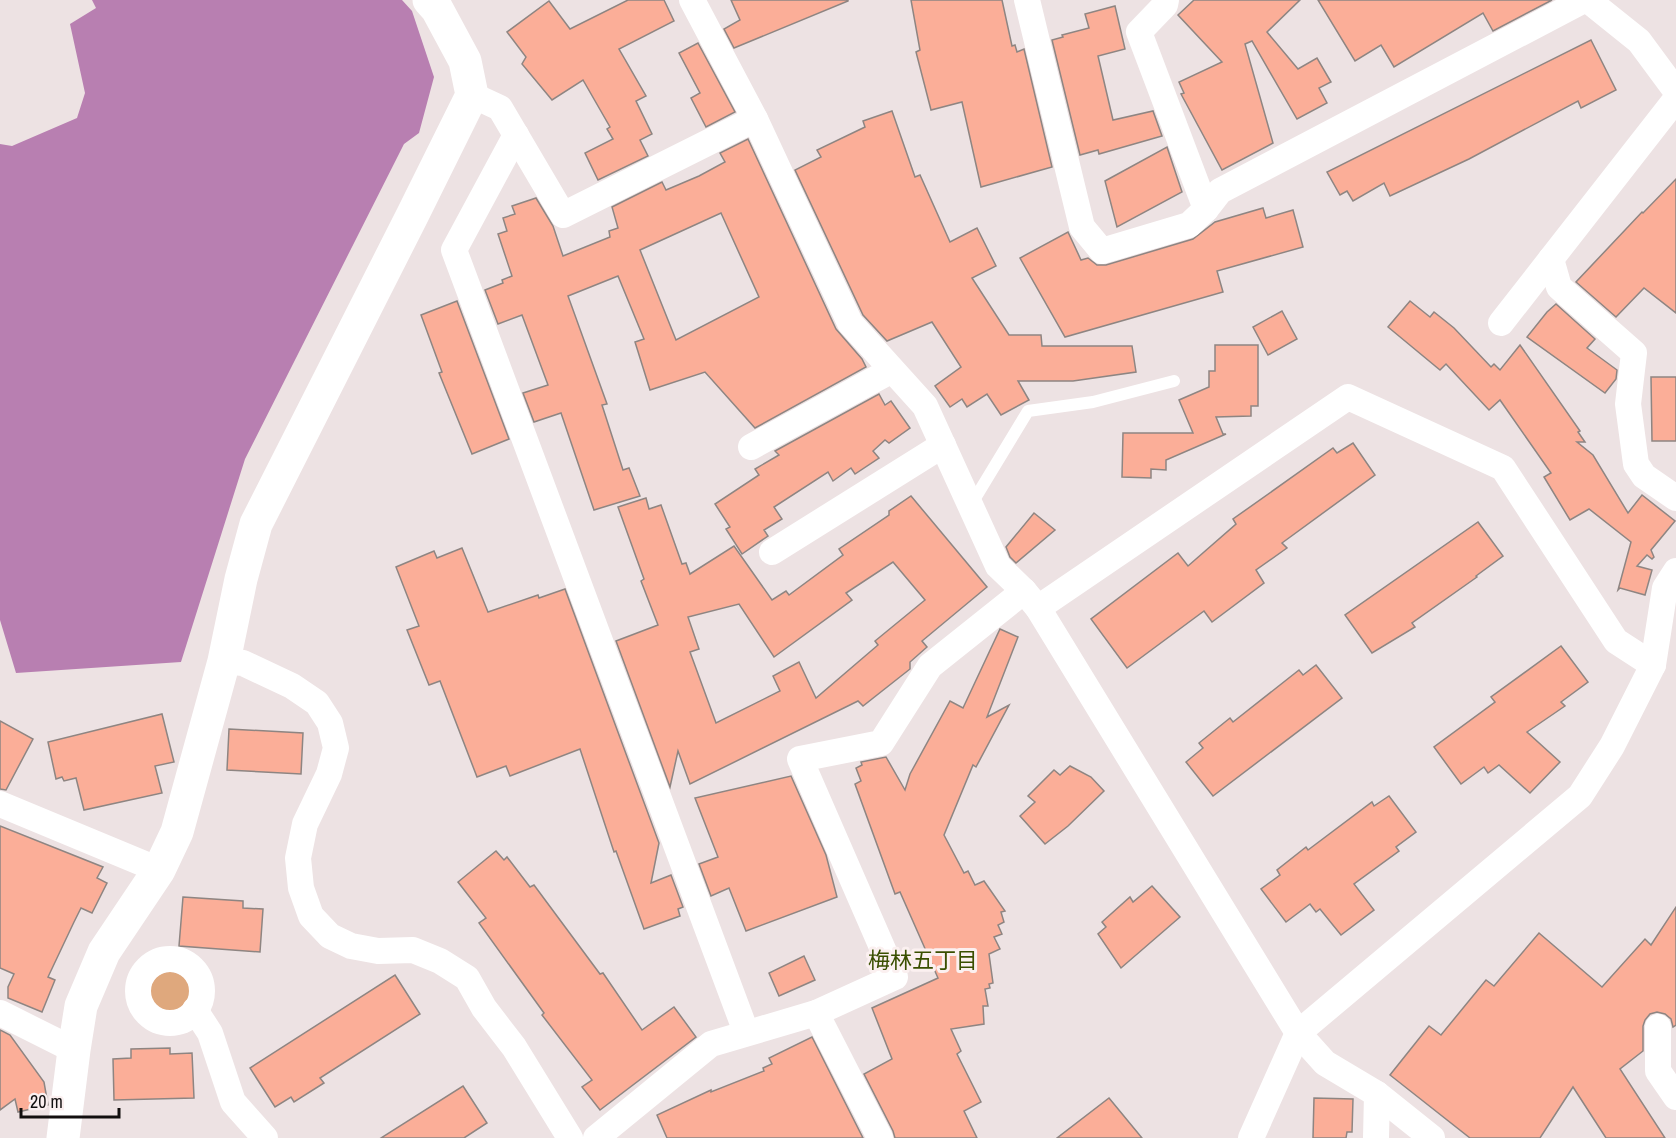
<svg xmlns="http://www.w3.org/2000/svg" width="1676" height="1138" viewBox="0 0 1676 1138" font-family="'Archivo Narrow','Noto Sans JP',sans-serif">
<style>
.green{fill:#dfa87d}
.water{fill:#b87fb1}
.building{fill:#fbae98;stroke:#8e8582;stroke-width:1.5;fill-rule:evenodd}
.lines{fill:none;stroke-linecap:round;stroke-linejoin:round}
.lane{stroke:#fff;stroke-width:12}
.street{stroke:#fff;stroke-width:26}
.secondary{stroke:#fff;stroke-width:33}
.labels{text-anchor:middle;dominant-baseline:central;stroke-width:6;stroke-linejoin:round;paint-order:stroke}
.neighbourhood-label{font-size:22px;fill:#3a4f00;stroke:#fbf0f0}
</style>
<rect width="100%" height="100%" fill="#ede2e3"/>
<circle class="green" cx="170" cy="992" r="20"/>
<path class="water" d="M 92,0 L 402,0 L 412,11 L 434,77 L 419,133 L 404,144 L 245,459 L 181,662 L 16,673 L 0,620 L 0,144 L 12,146 L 77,118 L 85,93 L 70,24 L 96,8 Z"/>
<g class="building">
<path d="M 628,0 L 664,0 L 674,21 L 619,49 L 646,96 L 636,101 L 652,134 L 640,140 L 648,156 L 598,180 L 585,153 L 613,139 L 607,129 L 610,127 L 583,80 L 552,100 L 522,64 L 526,57 L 507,32 L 549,1 L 570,29 Z"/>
<path d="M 731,0 L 848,0 L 848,1 L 734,48 L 724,29 L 740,20 Z"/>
<path d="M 911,0 L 1002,0 L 1012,46 L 1015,45 L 1017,52 L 1024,49 L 1052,167 L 981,187 L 962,102 L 931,110 L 916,52 L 920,50 Z"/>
<path d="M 1194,0 L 1300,0 L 1267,32 L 1298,69 L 1317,58 L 1331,82 L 1319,88 L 1327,103 L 1297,119 L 1252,41 L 1245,44 L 1273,143 L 1222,170 L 1181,94 L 1184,93 L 1179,82 L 1222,62 L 1178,15 Z"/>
<path d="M 1318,0 L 1552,0 L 1493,31 L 1483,13 L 1394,67 L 1381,45 L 1355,61 Z"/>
<path d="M 1115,6 L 1125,49 L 1098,56 L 1113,120 L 1153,111 L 1162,136 L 1099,154 L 1098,150 L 1080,155 L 1052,40 L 1063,37 L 1062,35 L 1089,28 L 1085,14 Z"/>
<path d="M 1591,40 L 1616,90 L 1581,108 L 1578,101 L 1469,159 L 1390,196 L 1384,183 L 1353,201 L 1347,191 L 1340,195 L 1327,172 Z"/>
<path d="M 698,43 L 735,112 L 706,127 L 691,98 L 700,93 L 679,53 Z"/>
<path d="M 892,111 L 915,177 L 920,175 L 950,242 L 977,228 L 996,266 L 972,278 L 1009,335 L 1041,335 L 1042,346 L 1132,346 L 1136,372 L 1073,381 L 1018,381 L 1029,400 L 1001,415 L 987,394 L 967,407 L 962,399 L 950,407 L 935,386 L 961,367 L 932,322 L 887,341 L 863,315 L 795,170 L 821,157 L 817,150 L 865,127 L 863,121 Z"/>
<path d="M 748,139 L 836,329 L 862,359 L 866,367 L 755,428 L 705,372 L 650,390 L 635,342 L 644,339 L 618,276 L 568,296 L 607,404 L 602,405 L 623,470 L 629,468 L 640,496 L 594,510 L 561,413 L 534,422 L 523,393 L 548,385 L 522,315 L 498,324 L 485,290 L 503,283 L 502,280 L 512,276 L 498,234 L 507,231 L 503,218 L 515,214 L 512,206 L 536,198 L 553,226 L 563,256 L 610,237 L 609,231 L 618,228 L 612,207 L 662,182 L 666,190 L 699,176 L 725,162 L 720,153 ZM 721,213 L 759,297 L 676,340 L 640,250 Z"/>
<path d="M 1167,147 L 1182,192 L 1117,227 L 1105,181 Z"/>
<path d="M 1676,179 L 1676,313 L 1644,288 L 1616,317 L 1576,282 L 1642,212 L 1643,213 Z"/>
<path d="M 1263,208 L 1266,218 L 1293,210 L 1303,247 L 1217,271 L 1223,292 L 1065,337 L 1020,258 L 1068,232 L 1081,260 L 1088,258 L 1097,265 L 1106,265 L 1193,239 L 1215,222 Z"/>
<path d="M 457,301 L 509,439 L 472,454 L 439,373 L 442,372 L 421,315 Z"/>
<path d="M 1410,301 L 1430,317 L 1434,312 L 1454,328 L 1491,367 L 1494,364 L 1500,370 L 1520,345 L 1580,431 L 1578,432 L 1585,442 L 1577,442 L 1593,455 L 1628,513 L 1642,495 L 1675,521 L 1651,550 L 1654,557 L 1652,559 L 1647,555 L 1637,566 L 1652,570 L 1645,595 L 1620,588 L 1618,590 L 1631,542 L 1589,509 L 1570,520 L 1544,477 L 1551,473 L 1500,400 L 1489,410 L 1446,364 L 1440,370 L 1388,327 Z"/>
<path d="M 1556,304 L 1595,339 L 1587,348 L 1617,370 L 1616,379 L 1605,393 L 1527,337 L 1547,312 Z"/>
<path d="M 1282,311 L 1297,339 L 1268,355 L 1253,327 Z"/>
<path d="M 1215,345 L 1258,345 L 1258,406 L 1251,406 L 1251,416 L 1216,417 L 1223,434 L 1226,434 L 1166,460 L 1166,470 L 1151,469 L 1151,478 L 1122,477 L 1123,433 L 1193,433 L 1179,400 L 1209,387 L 1209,371 L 1215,371 Z"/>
<path d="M 1651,377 L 1676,377 L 1676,441 L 1652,441 Z"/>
<path d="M 879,394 L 885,405 L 891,401 L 910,428 L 889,443 L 885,440 L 873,451 L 879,458 L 855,474 L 851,468 L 833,481 L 828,472 L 774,507 L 782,519 L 764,530 L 768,536 L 742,554 L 726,529 L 730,527 L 715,504 L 759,475 L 755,469 L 779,455 L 775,451 Z"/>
<path d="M 1353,443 L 1375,475 L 1282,543 L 1287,548 L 1256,570 L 1264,583 L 1212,622 L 1204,611 L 1127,668 L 1091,619 L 1178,553 L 1188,566 L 1236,524 L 1233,519 L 1333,448 L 1337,453 Z"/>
<path d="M 911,496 L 987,587 L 922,641 L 927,647 L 910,662 L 910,669 L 863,706 L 858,701 L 690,784 L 678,751 L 670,787 L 616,641 L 658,625 L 641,581 L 644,579 L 618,507 L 646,498 L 649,509 L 661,505 L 682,564 L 686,563 L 690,574 L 734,546 L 772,600 L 786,591 L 789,595 L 843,555 L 839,549 L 889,515 L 889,511 ZM 893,562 L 925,600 L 875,641 L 878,645 L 816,698 L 799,662 L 773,676 L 780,691 L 716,723 L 690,652 L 699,649 L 688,617 L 739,604 L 774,657 L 852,600 L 846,593 Z"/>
<path d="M 1034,513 L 1055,530 L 1016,563 L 1010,557 L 1006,547 Z"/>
<path d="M 1478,522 L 1503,556 L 1476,576 L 1477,577 L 1412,623 L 1415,627 L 1372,653 L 1345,615 Z"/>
<path d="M 462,548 L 488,612 L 538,595 L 539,598 L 565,589 L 659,843 L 651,883 L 671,875 L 683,907 L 678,909 L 680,916 L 644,929 L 616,851 L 614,852 L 580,749 L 510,776 L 506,766 L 477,777 L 440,681 L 429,685 L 407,630 L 419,626 L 396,567 L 434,551 L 437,558 Z"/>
<path d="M 1000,629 L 1018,637 L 987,717 L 1009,705 L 976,767 L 973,765 L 944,835 L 964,873 L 968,871 L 975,885 L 984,881 L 1005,911 L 1001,912 L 1004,922 L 998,925 L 1002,934 L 994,937 L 1000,949 L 989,954 L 993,983 L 989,984 L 990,988 L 985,989 L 988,1006 L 983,1006 L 984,1024 L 951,1029 L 961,1051 L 957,1054 L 981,1102 L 964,1111 L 977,1138 L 895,1138 L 893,1131 L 864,1074 L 892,1059 L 872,1008 L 938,978 L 900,892 L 895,894 L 855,784 L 861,781 L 856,768 L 862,765 L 861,762 L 886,757 L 905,790 L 910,774 L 950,701 L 963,708 Z"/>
<path d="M 1561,646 L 1588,682 L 1561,702 L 1565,706 L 1527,732 L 1560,762 L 1530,793 L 1499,765 L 1488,773 L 1484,767 L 1461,784 L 1434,747 L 1495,702 L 1491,697 Z"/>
<path d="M 1316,665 L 1342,698 L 1213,796 L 1186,762 L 1203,748 L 1199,743 L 1230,718 L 1233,722 L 1299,670 L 1303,675 Z"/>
<path d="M 162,714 L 174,762 L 155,766 L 162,793 L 84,810 L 76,778 L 64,781 L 62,777 L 56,779 L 48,742 Z"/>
<path d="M 0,721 L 33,739 L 6,790 L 0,789 Z"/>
<path d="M 229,729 L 303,733 L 301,774 L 227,770 Z"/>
<path d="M 1070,766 L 1091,777 L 1104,791 L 1068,826 L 1045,844 L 1020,816 L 1035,802 L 1028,796 L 1054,770 L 1060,775 Z"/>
<path d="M 791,776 L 826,855 L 837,897 L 746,931 L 729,888 L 711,896 L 699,864 L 718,857 L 695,798 Z"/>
<path d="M 1389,796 L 1416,832 L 1396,847 L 1399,851 L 1354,884 L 1374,910 L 1341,935 L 1320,909 L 1316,912 L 1310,904 L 1286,922 L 1261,889 L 1280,875 L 1277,870 L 1306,847 L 1308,850 L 1372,802 L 1374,806 Z"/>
<path d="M 0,826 L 103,867 L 97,878 L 107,883 L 92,913 L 81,908 L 74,922 L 48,977 L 55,980 L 42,1012 L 8,998 L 8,987 L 14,974 L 0,968 Z"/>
<path d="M 496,851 L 504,860 L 507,857 L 530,887 L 534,885 L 600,974 L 603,973 L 642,1030 L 674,1007 L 696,1037 L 600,1110 L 582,1087 L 592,1080 L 542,1015 L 544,1013 L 479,923 L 486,918 L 458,882 Z"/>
<path d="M 1152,886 L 1180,917 L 1121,968 L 1098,934 L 1106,927 L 1102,922 L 1130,897 L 1133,902 Z"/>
<path d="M 183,897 L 243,901 L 243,908 L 263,909 L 260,952 L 179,946 Z"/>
<path d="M 1676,907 L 1676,1025 L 1673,1027 L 1671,1019 L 1665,1014 L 1657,1012 L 1650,1014 L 1645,1020 L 1643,1026 L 1643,1051 L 1620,1069 L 1665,1138 L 1606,1138 L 1573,1087 L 1540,1138 L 1470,1138 L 1390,1075 L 1429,1026 L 1441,1035 L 1486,980 L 1494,986 L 1539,933 L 1602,987 L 1645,939 L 1651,945 Z"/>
<path d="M 804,956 L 815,980 L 779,996 L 769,973 Z"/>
<path d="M 395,975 L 420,1014 L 320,1078 L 324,1083 L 294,1102 L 291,1097 L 275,1107 L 250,1068 Z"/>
<path d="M 0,1030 L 10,1035 L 44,1082 L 48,1105 L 18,1112 L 15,1099 L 0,1110 Z"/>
<path d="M 812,1037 L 863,1138 L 667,1138 L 657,1115 L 711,1090 L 711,1092 L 764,1071 L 763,1068 L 772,1064 L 769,1058 Z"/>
<path d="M 170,1048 L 170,1054 L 192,1053 L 194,1098 L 114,1100 L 113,1059 L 131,1058 L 131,1049 Z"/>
<path d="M 463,1086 L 487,1123 L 464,1138 L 381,1138 Z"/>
<path d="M 1109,1098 L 1142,1138 L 1057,1138 Z"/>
<path d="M 1314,1098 L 1353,1099 L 1352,1132 L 1347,1132 L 1346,1138 L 1313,1138 Z"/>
</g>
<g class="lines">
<path class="lane" d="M 971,505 L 1028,411 L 1093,402 L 1174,381"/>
<g class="street">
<path d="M 692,0 L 755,119 L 850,323 L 925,406 L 998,566 L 1024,591"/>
<path d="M 1027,0 L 1082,227 L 1102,251 L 1189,225 L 1206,209 L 1220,191 L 1584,0"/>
<path d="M 1166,0 L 1165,5 L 1139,32 L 1206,209"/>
<path d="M 1588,0 L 1639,41 L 1676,91"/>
<path d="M 472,95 L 500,108 L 563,215 L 755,119"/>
<path d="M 516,135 L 454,250 L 746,1032"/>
<path d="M 1551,259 L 1559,287 L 1634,353 L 1628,404 L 1636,464 L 1644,476 L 1676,498"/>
<path d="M 1501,323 L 1676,99"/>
<path d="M 751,447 L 892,370"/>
<path d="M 772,552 L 943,445"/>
<path d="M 1038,608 L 1348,397 L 1503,468 L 1616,641 L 1653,665"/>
<path d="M 224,661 L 243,663 L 292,686 L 317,703 L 330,723 L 336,748 L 329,774 L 305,824 L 298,858 L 301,888 L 311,916 L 330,936 L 351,946 L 378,951 L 413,950 L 440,961 L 467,978 L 484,1008 L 514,1047 L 570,1138"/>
<path d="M 0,804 L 159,870"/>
<circle cx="170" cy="991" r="32"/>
<path d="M 195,1010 L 210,1033 L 233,1102 L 265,1138"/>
<path d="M 0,1013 L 74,1050"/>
<path d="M 816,1013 L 880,1138"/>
<path d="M 1658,1027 L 1658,1071 L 1676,1097"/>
<path d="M 596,1138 L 711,1044 L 816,1013 L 895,977 L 800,759 L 881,743 L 930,666 L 1024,591 L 1038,608 L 1298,1033 L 1325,1063 L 1377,1094 L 1432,1138"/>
<path d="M 1251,1138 L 1298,1033 L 1580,796 L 1612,746 L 1653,665 L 1665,588 L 1676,571"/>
<path d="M 1376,1138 L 1377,1094"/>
</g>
<path class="secondary" d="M 63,1138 L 74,1050 L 81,1006 L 104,952 L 159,870 L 177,832 L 224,661 L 241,579 L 256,524 L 412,216 L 472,95 L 465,61 L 437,9 L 429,0"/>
</g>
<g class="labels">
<g class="neighbourhood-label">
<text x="923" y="960">梅林五丁目</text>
</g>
</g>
<path d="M21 1108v9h98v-9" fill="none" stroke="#120f0f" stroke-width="3"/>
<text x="30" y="1108" font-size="18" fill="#120f0f" stroke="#fbf0f0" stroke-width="4.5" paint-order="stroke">20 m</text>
</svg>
